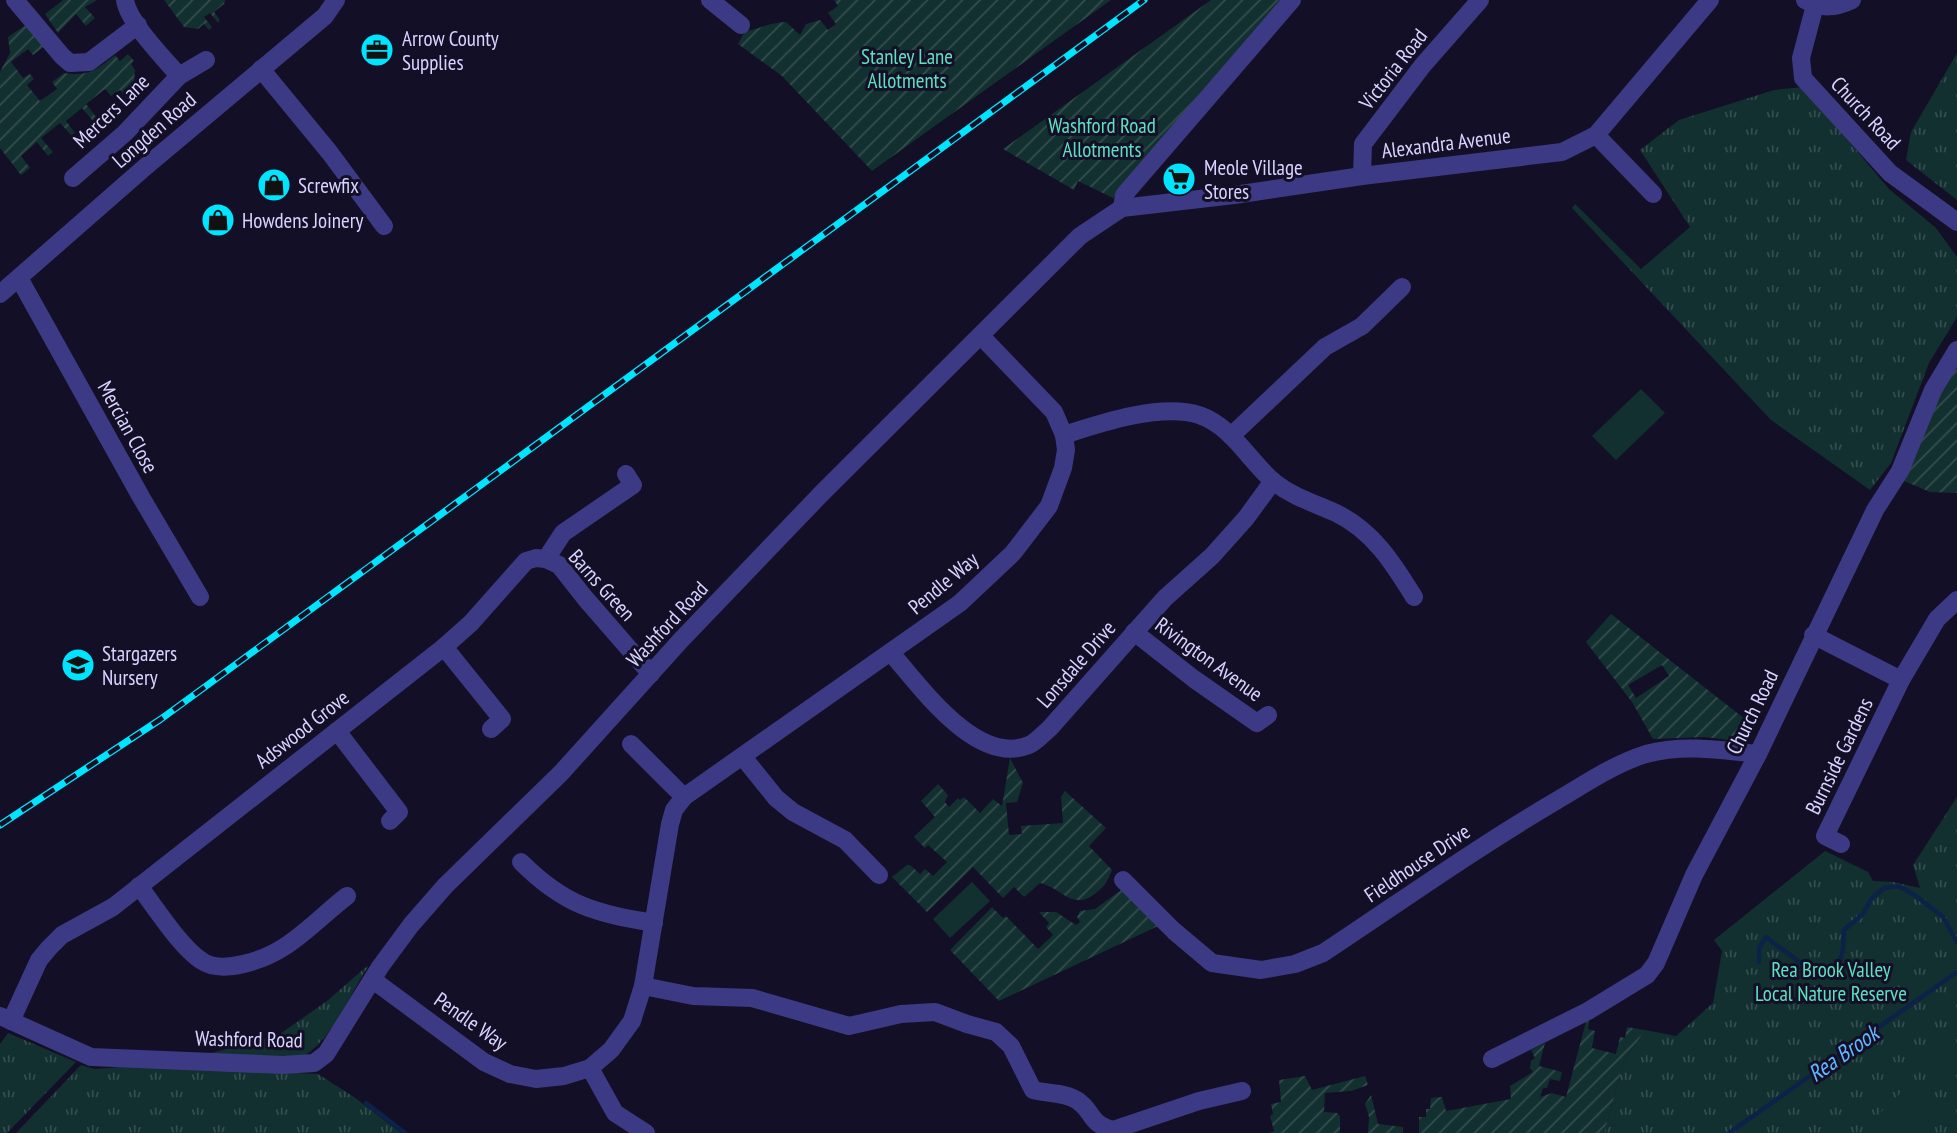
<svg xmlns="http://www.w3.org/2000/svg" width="1957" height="1133" viewBox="0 0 1957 1133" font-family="'PT Sans Narrow',sans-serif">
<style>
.grass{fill:url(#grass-tufts)}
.garden{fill:url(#garden-furrows);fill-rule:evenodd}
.pitch{fill:#12302f}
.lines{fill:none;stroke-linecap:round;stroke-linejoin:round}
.stream{stroke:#0c2248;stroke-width:4.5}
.minor{stroke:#3d3a85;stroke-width:18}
.tertiary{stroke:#3d3a85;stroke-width:18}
.rail-casing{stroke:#00e5ff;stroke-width:7}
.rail{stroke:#130f26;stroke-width:4.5;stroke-dasharray:13;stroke-linecap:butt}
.labels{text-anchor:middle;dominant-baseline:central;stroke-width:6;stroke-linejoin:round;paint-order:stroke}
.poi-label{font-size:21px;fill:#d9d4ff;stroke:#130f26;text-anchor:start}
.park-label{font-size:21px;fill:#5fe0c0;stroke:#130f26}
.street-label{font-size:21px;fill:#d9d4ff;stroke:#130f26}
.water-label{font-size:23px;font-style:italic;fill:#62b6ff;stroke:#130f26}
</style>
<defs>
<pattern id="grass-tufts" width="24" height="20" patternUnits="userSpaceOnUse" patternTransform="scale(1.75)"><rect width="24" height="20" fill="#12302f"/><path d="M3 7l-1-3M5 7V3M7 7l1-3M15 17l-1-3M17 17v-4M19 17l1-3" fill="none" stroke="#344d4e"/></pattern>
<pattern id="garden-furrows" width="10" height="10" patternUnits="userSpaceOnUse" patternTransform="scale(1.75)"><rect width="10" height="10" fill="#12302f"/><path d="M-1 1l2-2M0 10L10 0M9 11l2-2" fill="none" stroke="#344d4e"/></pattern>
</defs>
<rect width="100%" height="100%" fill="#130f26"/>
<g class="grass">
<path d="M 1957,53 L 1957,200 L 1906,160 L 1911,132 Z"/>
<path d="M 1803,87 L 1889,189 L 1936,228 L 1957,257 L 1957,317 L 1929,363 L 1891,463 L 1870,490 L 1771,420 L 1572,208 L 1575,204 L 1641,269 L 1690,227 L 1640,150 L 1679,120 L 1774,90 Z"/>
<path d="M 1957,797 L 1957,1133 L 1604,1133 L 1624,1061 L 1645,1030 L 1676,1036 L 1713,1003 L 1722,951 L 1714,940 L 1825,851 L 1868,872 L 1873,881 L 1893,882 L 1920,888 L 1913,865 Z"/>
<path d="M 367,966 L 368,967 C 349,995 331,1043 300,1058 L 210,1056 L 211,1053 L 277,1036 L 327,1001 Z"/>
<path d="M 8,1033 L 76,1062 L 7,1133 L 0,1133 L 0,1044 Z"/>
<path d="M 81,1065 L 95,1069 L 132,1066 L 318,1074 L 354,1097 L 401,1133 L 16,1133 Z"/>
</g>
<g class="garden">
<path d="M 63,0 L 97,0 L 85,7 L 95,18 L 86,26 L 76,14 L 58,33 L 45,14 Z"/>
<path d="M 164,0 L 225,0 L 224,4 L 214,12 L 220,20 L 218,23 L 210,13 L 204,17 L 212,27 L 209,30 L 204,24 L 198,29 L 184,27 Z"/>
<path d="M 834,0 L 1111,0 L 872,171 L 782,76 L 738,44 L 745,31 C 760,29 771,22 786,22 L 800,35 L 806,24 L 820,20 L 828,30 L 836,24 L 828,13 L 838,6 Z"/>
<path d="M 1211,0 L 1281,0 L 1113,198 L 1078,181 L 1074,190 L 1003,149 Z"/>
<path d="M 27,24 L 45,46 L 33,55 L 28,49 L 11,62 L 23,78 L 30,74 L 34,79 L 27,85 L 40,101 L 57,89 L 52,82 L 64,73 C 88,77 96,70 115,55 L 120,61 L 128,54 L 134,61 L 131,64 L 135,70 L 134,83 L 128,88 L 133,94 L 127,99 L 120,90 L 111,96 L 105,89 L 86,104 L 97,118 L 93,121 L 82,108 L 66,121 L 75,133 L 72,136 L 60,123 L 41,138 L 53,152 L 48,156 L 37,142 L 21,156 L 30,168 L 21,175 L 0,148 L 0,72 L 10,53 L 8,37 Z"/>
<path d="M 1957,361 L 1957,493 L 1930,492 L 1904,481 L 1941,387 Z"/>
<path d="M 1611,614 L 1750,723 L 1751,735 L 1745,742 L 1705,737 L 1653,739 L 1632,702 L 1586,642 ZM 1662,665 L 1669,676 L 1636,698 L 1628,685 Z"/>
<path d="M 1010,758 L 1023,783 L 1017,802 L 1006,803 L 1009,835 L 1022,834 L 1021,826 L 1063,823 L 1061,797 L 1065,791 L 1106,828 L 1089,846 L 1112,870 C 1108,881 1105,886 1096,893 C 1073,912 1062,888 1040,883 L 1024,897 L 1014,887 L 1003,898 L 973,867 L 927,912 L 892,877 L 907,865 L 910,865 L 920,874 L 925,869 L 933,876 L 947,862 L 928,845 L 925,848 L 914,837 L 935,817 L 921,801 L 938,784 L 948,795 L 945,802 L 949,807 L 958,798 L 960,800 L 964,797 L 980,813 L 993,799 L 1002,806 Z"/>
<path d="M 1121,890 L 1158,926 L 999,1001 L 950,950 L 992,907 L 1003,918 L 1006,916 L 1038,949 L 1053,935 L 1046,927 L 1049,923 L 1039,912 L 1056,912 L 1076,925 L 1080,922 L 1077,917 L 1080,911 L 1095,909 Z"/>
<path d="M 1590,1016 L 1588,1029 L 1595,1031 L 1592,1048 L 1616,1054 L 1620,1037 L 1625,1038 L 1627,1027 L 1645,1030 L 1624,1061 L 1604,1133 L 1419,1133 L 1419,1117 L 1426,1117 L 1426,1109 L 1430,1109 L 1431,1098 L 1442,1097 L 1446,1111 L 1511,1099 L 1510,1086 L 1533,1072 L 1530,1068 L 1531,1061 L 1535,1058 L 1531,1050 L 1545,1043 L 1539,1066 L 1562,1072 L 1560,1081 L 1550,1079 L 1547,1088 L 1543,1088 L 1540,1097 L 1552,1093 L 1566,1097 L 1587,1018 Z"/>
<path d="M 1305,1076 L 1312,1090 L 1365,1076 L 1368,1085 L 1351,1091 L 1325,1093 L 1324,1112 L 1337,1113 L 1340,1116 L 1340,1133 L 1269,1133 L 1274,1131 L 1270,1116 L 1273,1114 L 1271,1104 L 1281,1102 L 1279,1080 Z"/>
<path d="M 1371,1095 L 1378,1124 L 1403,1127 L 1403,1133 L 1368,1133 L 1369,1117 L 1365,1104 Z"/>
</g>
<g class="pitch">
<path d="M 1641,389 L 1665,413 L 1616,460 L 1592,436 Z"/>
<path d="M 972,882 L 990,901 L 950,938 L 933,919 Z"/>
<circle cx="1942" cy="1067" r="13"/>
<path d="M 1914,1080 L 1937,1105 L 1907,1133 L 1891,1133 L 1876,1117 Z"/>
</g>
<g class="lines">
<g class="stream">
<path d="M 1759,962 L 1759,948 L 1766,937 L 1802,964 L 1817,972 C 1846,964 1842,958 1844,930 L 1862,915 L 1872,898 L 1884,888 L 1899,886 L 1916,896 L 1943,917 L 1957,942"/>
<path d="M 366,1103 L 405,1133"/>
<path d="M 1729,1133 L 1957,972"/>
</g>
<g class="minor">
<path d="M 15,0 L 62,56 L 70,63 L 89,62 L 138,25"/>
<path d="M 125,0 C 128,22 164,58 179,76"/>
<path d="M 710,0 L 741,25"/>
<path d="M 1805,0 C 1822,9 1835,8 1852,0"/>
<path d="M 1815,5 L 1801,58 L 1803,78 L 1890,173 L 1957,222"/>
<path d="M 261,69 L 330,153 L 384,226"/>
<path d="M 1596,135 L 1653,194"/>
<path d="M 1362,176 L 1363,144 L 1423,65 L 1480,0"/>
<path d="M 73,178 L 125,133 L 179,76 L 206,60"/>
<path d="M 1122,208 L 1124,195 L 1292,0"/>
<path d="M 19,278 L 141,497 L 200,597"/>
<path d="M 1064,435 C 1101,423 1160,403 1199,415 C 1232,426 1249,461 1274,482 C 1293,497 1314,503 1336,513 C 1373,531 1393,563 1414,597"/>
<path d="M 1231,436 L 1325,347 L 1362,326 L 1402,287"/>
<path d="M 546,559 L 559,565 L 585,598 L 651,674"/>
<path d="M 1134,632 L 1194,679 L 1257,723 L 1268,715"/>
<path d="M 1813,635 L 1901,680"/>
<path d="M 444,647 L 502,719 L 491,729"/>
<path d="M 891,653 C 920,686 977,767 1029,745 C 1036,742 1043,734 1050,728 L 1165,598 L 1212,556 L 1246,518 L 1273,481"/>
<path d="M 337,731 L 399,812 L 390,821"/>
<path d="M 631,744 L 684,797"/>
<path d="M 743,757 L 776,798 L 793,812 L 845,840 L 879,875"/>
<path d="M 1841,844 L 1825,836 L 1901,680 L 1937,619 L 1957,600"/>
<path d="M 521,862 C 565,906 595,913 654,923"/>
<path d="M 1123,880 L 1174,931 L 1212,963 L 1261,970 L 1295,964 L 1323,953 C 1400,902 1476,848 1556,801 C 1585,784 1614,764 1646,754 C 1683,744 1721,750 1758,754"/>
<path d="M 139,886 C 155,907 181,948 202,961 C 222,975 264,960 284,947 C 306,933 326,912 347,896"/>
<path d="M 373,980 L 484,1062 L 510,1074 L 536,1079 L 564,1076 L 590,1068 L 611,1050 L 632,1021 L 643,986 L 670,824 L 674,810 L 684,797 L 960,603 L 1013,553 L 1049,506 L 1063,468 L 1066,450 L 1064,435 L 1054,412 L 981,336"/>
<path d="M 643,986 L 693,996 L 752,998 L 849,1026 L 901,1014 L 935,1012 L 967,1024 L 996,1032 L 1011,1046 L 1033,1090 C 1048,1094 1066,1092 1078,1101 C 1094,1112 1088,1123 1113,1130 L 1199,1101 L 1242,1091"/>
<path d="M 0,1016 L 91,1057 L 283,1065 L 314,1063 L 326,1054 L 380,967 L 411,925 L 445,886 L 561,773 L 681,640 L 822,493 L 1080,236 L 1122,208 L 1234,195 L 1362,176 L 1562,152 L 1596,135 L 1710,0"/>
<path d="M 11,1021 L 39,960 L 49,948 L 62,935 L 113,907 L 444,647 L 471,623 L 526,561 L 536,558 L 546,559 L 563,533 L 633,485 L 626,474"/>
<path d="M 1492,1059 L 1588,1011 L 1647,975 L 1656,963 L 1694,875 L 1758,754 L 1875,510 L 1900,471 L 1933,390 L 1957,350"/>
<path d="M 590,1068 L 615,1113 L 646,1133"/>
</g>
<path class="tertiary" d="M 0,294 L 144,168 L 325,16 L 336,0"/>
<defs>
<path id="rail" d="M 0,825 L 161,719 L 1144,0"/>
</defs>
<use href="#rail" class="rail-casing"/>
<use href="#rail" class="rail"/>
</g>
<defs>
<symbol id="office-disc" viewBox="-11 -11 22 22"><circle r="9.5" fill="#00e5ff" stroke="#130f26"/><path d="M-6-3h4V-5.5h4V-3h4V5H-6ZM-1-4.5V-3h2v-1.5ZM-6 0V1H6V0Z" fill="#111"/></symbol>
<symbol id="supermarket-disc" viewBox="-11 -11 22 22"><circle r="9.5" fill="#00e5ff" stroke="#130f26"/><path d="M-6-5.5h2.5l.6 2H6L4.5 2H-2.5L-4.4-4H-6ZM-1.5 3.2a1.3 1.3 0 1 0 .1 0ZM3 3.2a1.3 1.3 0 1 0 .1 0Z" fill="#111"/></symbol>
<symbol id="shop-disc" viewBox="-11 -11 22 22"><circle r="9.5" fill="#00e5ff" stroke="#130f26"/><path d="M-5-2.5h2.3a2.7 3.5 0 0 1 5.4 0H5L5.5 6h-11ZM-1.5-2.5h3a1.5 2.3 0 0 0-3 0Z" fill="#111"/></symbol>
<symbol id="school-disc" viewBox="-11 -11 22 22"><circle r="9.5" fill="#00e5ff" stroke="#130f26"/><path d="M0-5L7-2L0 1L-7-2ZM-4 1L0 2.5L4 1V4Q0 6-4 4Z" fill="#111"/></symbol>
</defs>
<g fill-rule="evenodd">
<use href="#office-disc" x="358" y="31" width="38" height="38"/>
<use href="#supermarket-disc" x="1160" y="160" width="38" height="38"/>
<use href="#shop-disc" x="255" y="166" width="38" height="38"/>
<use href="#shop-disc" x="199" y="201" width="38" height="38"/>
<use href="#school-disc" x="59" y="646" width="38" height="38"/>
</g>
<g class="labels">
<g class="poi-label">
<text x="402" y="38">Arrow County<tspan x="402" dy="24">Supplies</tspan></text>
<text x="1204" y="167">Meole Village<tspan x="1204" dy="24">Stores</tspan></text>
<text x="298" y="185">Screwfix</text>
<text x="242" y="220">Howdens Joinery</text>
<text x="102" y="653">Stargazers<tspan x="102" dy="24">Nursery</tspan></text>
</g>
<g class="park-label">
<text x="907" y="56">Stanley Lane<tspan x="907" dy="24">Allotments</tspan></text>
<text x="1102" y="125">Washford Road<tspan x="1102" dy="24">Allotments</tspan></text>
<text x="1831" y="969">Rea Brook Valley<tspan x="1831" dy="24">Local Nature Reserve</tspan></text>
</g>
<g class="street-label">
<text transform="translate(1393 69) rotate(-52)">Victoria Road</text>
<text transform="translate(111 111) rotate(-44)">Mercers Lane</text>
<text transform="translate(1866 113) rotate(47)">Church Road</text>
<text transform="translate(154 130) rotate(-41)">Longden Road</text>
<text transform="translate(1446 143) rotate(-7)">Alexandra Avenue</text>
<text transform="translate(128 427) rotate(61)">Mercian Close</text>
<text transform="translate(943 583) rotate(-40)">Pendle Way</text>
<text transform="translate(602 585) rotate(48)">Barns Green</text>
<text transform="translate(667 624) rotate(-47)">Washford Road</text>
<text transform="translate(1209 659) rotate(36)">Rivington Avenue</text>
<text transform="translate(1076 664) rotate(-49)">Lonsdale Drive</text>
<text transform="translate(1752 712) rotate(-64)">Church Road</text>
<text transform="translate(302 729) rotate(-38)">Adswood Grove</text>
<text transform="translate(1839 756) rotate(-64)">Burnside Gardens</text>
<text transform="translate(1417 863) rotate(-34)">Fieldhouse Drive</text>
<text transform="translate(471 1021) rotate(35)">Pendle Way</text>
<text transform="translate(249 1039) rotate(1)">Washford Road</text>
</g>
<g class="water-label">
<text transform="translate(1843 1053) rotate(-35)">Rea Brook</text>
</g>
</g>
</svg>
